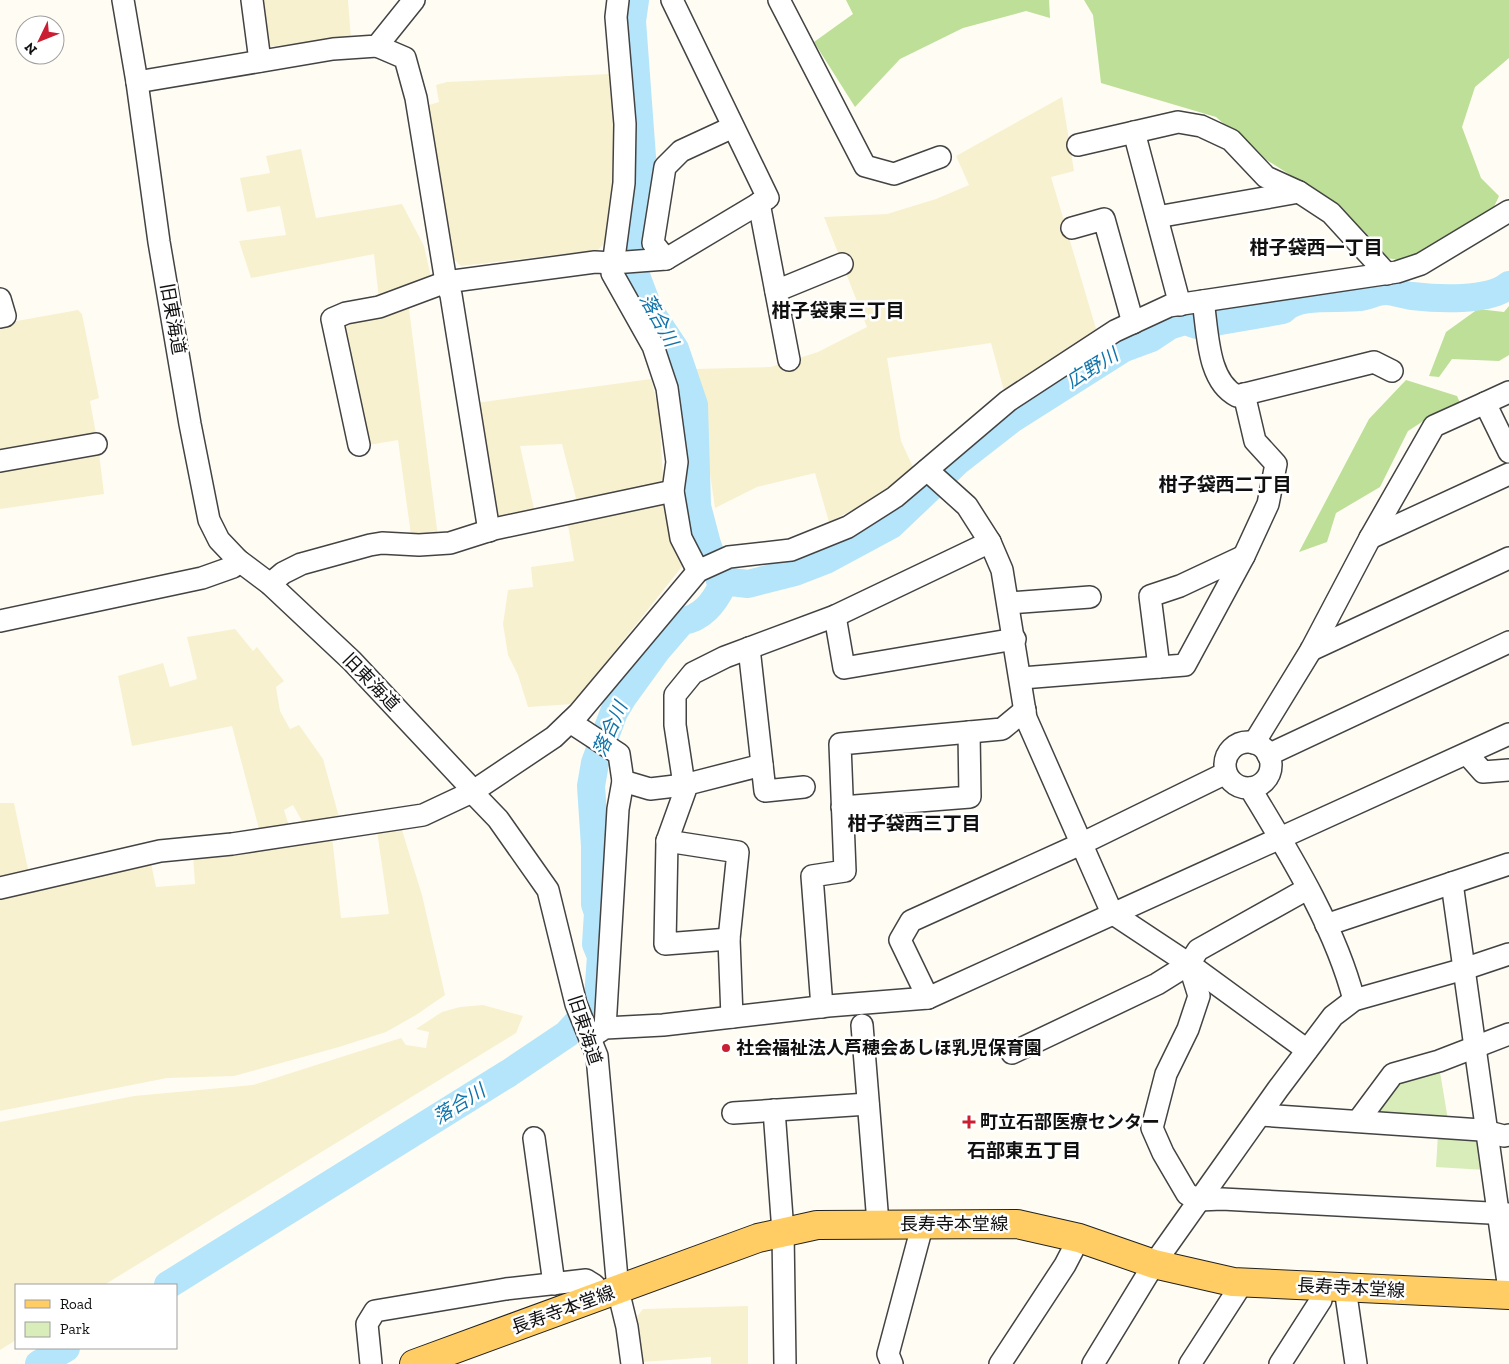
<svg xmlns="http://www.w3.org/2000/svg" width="1509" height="1364" viewBox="0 0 1509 1364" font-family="'Zilla Slab','Noto Sans JP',serif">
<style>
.farmland{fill:#f7f1d0}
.green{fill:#d8edb9}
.forest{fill:#bddf97}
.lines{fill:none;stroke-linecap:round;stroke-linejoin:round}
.river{stroke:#b4e5fa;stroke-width:28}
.minor-casing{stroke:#434343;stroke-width:24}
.major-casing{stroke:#212121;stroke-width:30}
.minor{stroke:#fff;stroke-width:21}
.major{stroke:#ffcd63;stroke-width:28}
.poi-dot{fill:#ca1e33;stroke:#fff;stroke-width:2}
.labels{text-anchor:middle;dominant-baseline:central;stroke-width:5;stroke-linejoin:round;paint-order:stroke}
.street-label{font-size:18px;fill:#101010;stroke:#fff}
.poi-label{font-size:18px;font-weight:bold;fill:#101010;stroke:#fff;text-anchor:start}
.neighbourhood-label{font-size:19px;font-weight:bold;fill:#101010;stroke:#fff}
.water-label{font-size:19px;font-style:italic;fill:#0f74ab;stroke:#fff}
</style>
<rect width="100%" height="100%" fill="#fffcf3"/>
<g class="farmland">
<path d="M 258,0 L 348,0 L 351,39 L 264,47 Z"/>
<path d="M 609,74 L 616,143 L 615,189 L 607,240 L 598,250 L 461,266 L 450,255 L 426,106 L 439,102 L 436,85 L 447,82 Z"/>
<path d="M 1062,97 L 1074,171 L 1051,177 L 1097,332 L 1004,391 L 991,343 L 887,358 L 901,441 L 913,467 L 872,500 L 829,522 L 815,473 L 757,487 L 715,508 L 695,369 L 771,367 L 818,352 L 867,327 L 824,217 L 887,214 L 936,199 L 969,185 L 956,156 Z"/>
<path d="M 301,149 L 316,218 L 402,204 L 424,246 L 431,277 L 379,300 L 374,254 L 251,278 L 239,241 L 286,235 L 280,206 L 247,212 L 240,178 L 270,173 L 266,156 Z"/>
<path d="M 408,301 L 438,537 L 411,535 L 398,440 L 368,445 L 340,324 Z"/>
<path d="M 78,310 L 82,314 L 99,398 L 90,401 L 97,439 L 0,456 L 0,324 Z"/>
<path d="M 651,379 L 659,410 L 663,478 L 657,487 L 578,506 L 562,444 L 520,446 L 535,513 L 494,522 L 476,403 Z"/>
<path d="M 98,445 L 104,494 L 0,509 L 0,465 Z"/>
<path d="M 668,503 L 670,540 L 684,564 L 573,704 L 528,707 L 518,675 L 508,655 L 503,624 L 508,590 L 533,587 L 531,567 L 574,561 L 567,519 Z"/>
<path d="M 235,629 L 253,651 L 257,647 L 284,681 L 276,687 L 280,711 L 290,729 L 299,725 L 323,759 L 339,817 L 303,823 L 293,805 L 284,810 L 289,826 L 259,829 L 232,726 L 132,746 L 118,676 L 163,663 L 170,687 L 197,679 L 187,637 Z"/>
<path d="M 0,803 L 14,803 L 29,874 L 0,878 Z"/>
<path d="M 401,827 L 422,895 L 445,995 L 416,1015 L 386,1032 L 339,1047 L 234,1076 L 167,1078 L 0,1111 L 0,899 L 151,863 L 156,887 L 195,884 L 193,855 L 332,836 L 341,918 L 389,914 L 377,831 Z"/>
<path d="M 483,1005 L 523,1016 L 516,1033 L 104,1285 L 16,1285 L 16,1340 L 0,1350 L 0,1122 L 134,1096 L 253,1085 L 401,1038 L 406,1045 L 426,1048 L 429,1032 L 416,1029 L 442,1012 L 460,1007 Z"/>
<path d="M 748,1306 L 748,1364 L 711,1364 L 711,1357 L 642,1362 L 636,1318 L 643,1309 Z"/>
</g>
<g class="green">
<path d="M 1439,1066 L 1448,1120 L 1373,1119 L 1395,1080 Z"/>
<path d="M 1438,1134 L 1475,1136 L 1481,1142 L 1486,1170 L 1436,1167 Z"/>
</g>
<g class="forest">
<path d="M 846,0 L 1049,0 L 1050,18 L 1026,11 L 963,28 L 900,59 L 855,107 L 814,42 L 853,14 Z"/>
<path d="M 1084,0 L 1509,0 L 1509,58 L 1475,87 L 1462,127 L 1481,178 L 1499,196 L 1492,211 L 1406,261 L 1380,257 L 1323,196 L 1262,157 L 1216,117 L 1101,83 L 1093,15 Z"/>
<path d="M 1509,306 L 1509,355 L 1499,361 L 1452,359 L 1439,377 L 1429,376 L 1446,332 L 1478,309 L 1504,312 Z"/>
<path d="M 1406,380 L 1457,396 L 1461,405 L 1431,416 L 1408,431 L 1380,487 L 1336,513 L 1327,542 L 1299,552 L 1369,419 Z"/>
</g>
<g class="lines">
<g class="river">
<path d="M 722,586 L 731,582 L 748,584 L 795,572 L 826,560 L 891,525 L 958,461 L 1012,419 L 1124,348 L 1151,338 L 1169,326 L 1185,321 L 1197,325 L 1283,310 C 1298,293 1338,300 1360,297 C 1369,296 1376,291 1386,291 C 1394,291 1403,295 1412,296 C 1437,299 1489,302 1509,285"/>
<path d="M 168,1285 L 509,1073 L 567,1034 L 590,1009 L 598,998 L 601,956 L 596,944 L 598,913 L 595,904 L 595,846 L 591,786 L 595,763 L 614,712 L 623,697 L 657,650 L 682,621 C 701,619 714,603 722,586 L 707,544 L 697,506 L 694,405 L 675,349 L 649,310 L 632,265 L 642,157 L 632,21 L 635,0"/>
<path d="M 39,1364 L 66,1348"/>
</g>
<defs>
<g id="minor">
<path d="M 123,0 L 137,82 L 159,242 L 190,424 L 209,520 L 219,540 L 238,560 L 270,584 L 352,661 L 471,788 L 472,792 L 498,819 L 548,890 L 576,1004 L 597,1056 L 618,1290 L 627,1327 L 632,1364"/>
<path d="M 252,0 L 260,61"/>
<path d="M 618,0 L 616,17 L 625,124 L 624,183 L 612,273 L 653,346 L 667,388 L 677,462 L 673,491 L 681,538 L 698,571"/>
<path d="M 779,0 L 865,166 L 894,174 L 940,157"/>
<path d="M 377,46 L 405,58 L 416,98 L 446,282 L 595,262 L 613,263 L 666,259 L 768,198 L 672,0"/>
<path d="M 137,82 L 333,49 L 377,46 L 414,0"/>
<path d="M 1134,132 L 1180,305"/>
<path d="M 1078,145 L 1178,122 L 1201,126 L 1231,140 L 1266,177 L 1299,192 L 1331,213 L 1387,274"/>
<path d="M 759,203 L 789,360"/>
<path d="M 1157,217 L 1299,192"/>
<path d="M 1072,228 L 1104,219 L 1133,323"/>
<path d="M 666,259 L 653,243 L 665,167 L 681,151 L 733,127"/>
<path d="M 776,291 L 842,264"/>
<path d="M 0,299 L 5,316 L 0,317"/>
<path d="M 1203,301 C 1208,332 1207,381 1237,396 L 1374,362 L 1392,371"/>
<path d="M 1485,403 L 1509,392"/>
<path d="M 359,445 L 332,319 L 346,313 L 379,307 L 446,282 L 451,295 L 489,531"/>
<path d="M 0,461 L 96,444"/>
<path d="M 927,470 L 967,506 L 990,542 L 1002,570 L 1026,718 L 1112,913 L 1189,964 L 1307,1050"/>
<path d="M 1370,538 L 1509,474"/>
<path d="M 270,584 L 283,573 L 301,564 L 370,545 L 382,543 L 419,545 L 450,543 L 494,529 L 673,491"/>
<path d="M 1008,603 L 1090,597"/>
<path d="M 835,616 L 844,668 L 1015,639"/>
<path d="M 0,621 L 202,578 L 233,567 L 238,560"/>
<path d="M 749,648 L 765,791 L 804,787"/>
<path d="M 1311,650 L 1509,558"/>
<path d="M 1159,667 L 1150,596 L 1180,586 L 1244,556"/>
<path d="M 1022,678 L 1185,665 L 1244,556 L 1268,504 L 1276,464 L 1255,441 L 1244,394"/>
<path d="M 570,722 L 619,754 L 623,781 L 650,789 L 684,785 L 762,765"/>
<circle cx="1248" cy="765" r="23"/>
<path d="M 1254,743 L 1311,650 L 1370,538 L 1434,426 L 1485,403 L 1509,452"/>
<path d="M 1467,754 L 1483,772 L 1509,770"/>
<path d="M 1268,755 L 1509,642"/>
<path d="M 1250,788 C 1289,853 1335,926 1354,1000"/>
<path d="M 842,807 L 970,797 L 969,732"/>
<path d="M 667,841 L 738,852 L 729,939 L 732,1017"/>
<path d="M 1452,883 L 1509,1290"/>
<path d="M 0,888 L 160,851 L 232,844 L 423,815 L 472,792 L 554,737 L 579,713 L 698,571 L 729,557 L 791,550 L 848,527 L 895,497 L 1008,401 L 1115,331 L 1169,306 L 1397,272 L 1421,264 L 1509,211"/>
<path d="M 1326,925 L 1509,864"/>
<path d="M 729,939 L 665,944 L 667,841 L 685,791 L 675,725 L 675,695 L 693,673 L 725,657 L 835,616 L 990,542"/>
<path d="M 1189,964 L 1199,996 L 1188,1029 L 1166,1074 L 1152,1128 L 1163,1153 L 1187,1194 L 1199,1200 L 1222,1199 L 1509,1214"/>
<path d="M 928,998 L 900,940 L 911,921 L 1083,843 L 1226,773"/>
<path d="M 822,1007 L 812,876 L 845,871 L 840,744 L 1002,729 L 1025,710"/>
<path d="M 862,1025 L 878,1223"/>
<path d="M 605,1028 L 618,809 L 623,781"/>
<path d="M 591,1037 L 605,1028 L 663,1025 L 828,1006 L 928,998 L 1509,734"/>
<path d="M 1012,1053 L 1157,984 L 1189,964 L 1198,950 L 1307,889"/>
<path d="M 774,1110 L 783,1232 L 785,1364"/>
<path d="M 733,1113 L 868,1104"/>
<path d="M 1261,1115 L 1481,1130 L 1504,1136 L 1509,1135"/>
<path d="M 1358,1121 L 1393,1074 L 1439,1061 L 1509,1034"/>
<path d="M 534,1138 L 554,1284"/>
<path d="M 1345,1288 L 1356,1364"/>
<path d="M 371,1364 L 367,1324 L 375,1311 L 506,1289 L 586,1280 L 594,1285 L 597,1297"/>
<path d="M 892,1364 L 888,1354 L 923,1223"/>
<path d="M 1000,1364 L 1065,1265 L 1079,1238"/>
<path d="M 1093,1364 L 1154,1264 L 1278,1089 L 1333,1016 L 1354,1000 L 1464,969 L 1509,954"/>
<path d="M 1190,1364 L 1243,1282"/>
<path d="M 1280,1364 L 1321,1300 L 1323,1287"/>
</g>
<path id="major" d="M 414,1364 L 758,1238 L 817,1225 L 1017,1224 L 1079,1238 L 1154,1264 L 1233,1282 L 1509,1295"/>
</defs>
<use href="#minor" class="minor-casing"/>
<use href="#major" class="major-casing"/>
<use href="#minor" class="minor"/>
<use href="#major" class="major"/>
</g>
<g class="poi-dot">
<circle cx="726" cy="1048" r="5"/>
<path d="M966.5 1114.5h5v5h5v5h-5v5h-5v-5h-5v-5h5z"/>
</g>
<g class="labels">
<g class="street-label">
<text transform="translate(173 319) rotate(80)">旧東海道</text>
<text transform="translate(371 682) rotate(46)">旧東海道</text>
<text transform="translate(585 1030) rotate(72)">旧東海道</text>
<text x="954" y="1224">長寿寺本堂線</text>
<text transform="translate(1351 1288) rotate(3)">長寿寺本堂線</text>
<text transform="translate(563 1310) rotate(-20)">長寿寺本堂線</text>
</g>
<g class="poi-label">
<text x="736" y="1048">社会福祉法人芦穂会あしほ乳児保育園</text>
<text x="980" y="1122">町立石部医療センター</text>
</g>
<g class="neighbourhood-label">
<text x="1316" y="247">柑子袋西一丁目</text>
<text x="838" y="310">柑子袋東三丁目</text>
<text x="1225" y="484">柑子袋西二丁目</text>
<text x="914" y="823">柑子袋西三丁目</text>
<text x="1024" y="1150">石部東五丁目</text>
</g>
<g class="water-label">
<text transform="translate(659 320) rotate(61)">落合川</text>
<text transform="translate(1092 368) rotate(-32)">広野川</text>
<text transform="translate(610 729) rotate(-66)">落合川</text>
<text transform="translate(459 1104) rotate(-32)">落合川</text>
</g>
</g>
<rect x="15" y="1284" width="162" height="65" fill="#ffffff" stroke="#9f9f9f"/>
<rect x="25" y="1300" width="25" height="8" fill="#ffcd63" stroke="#9f9f9f"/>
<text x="60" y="1309" font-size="15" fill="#101010">Road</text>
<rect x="25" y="1322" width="25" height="15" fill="#d8edb9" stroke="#9f9f9f"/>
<text x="60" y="1334" font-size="15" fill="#101010">Park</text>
<g transform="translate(40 40) rotate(227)"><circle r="24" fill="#ffffff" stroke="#9f9f9f"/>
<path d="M0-4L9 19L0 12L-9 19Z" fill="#ca1e33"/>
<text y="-8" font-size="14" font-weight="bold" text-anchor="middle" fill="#101010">N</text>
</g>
</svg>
